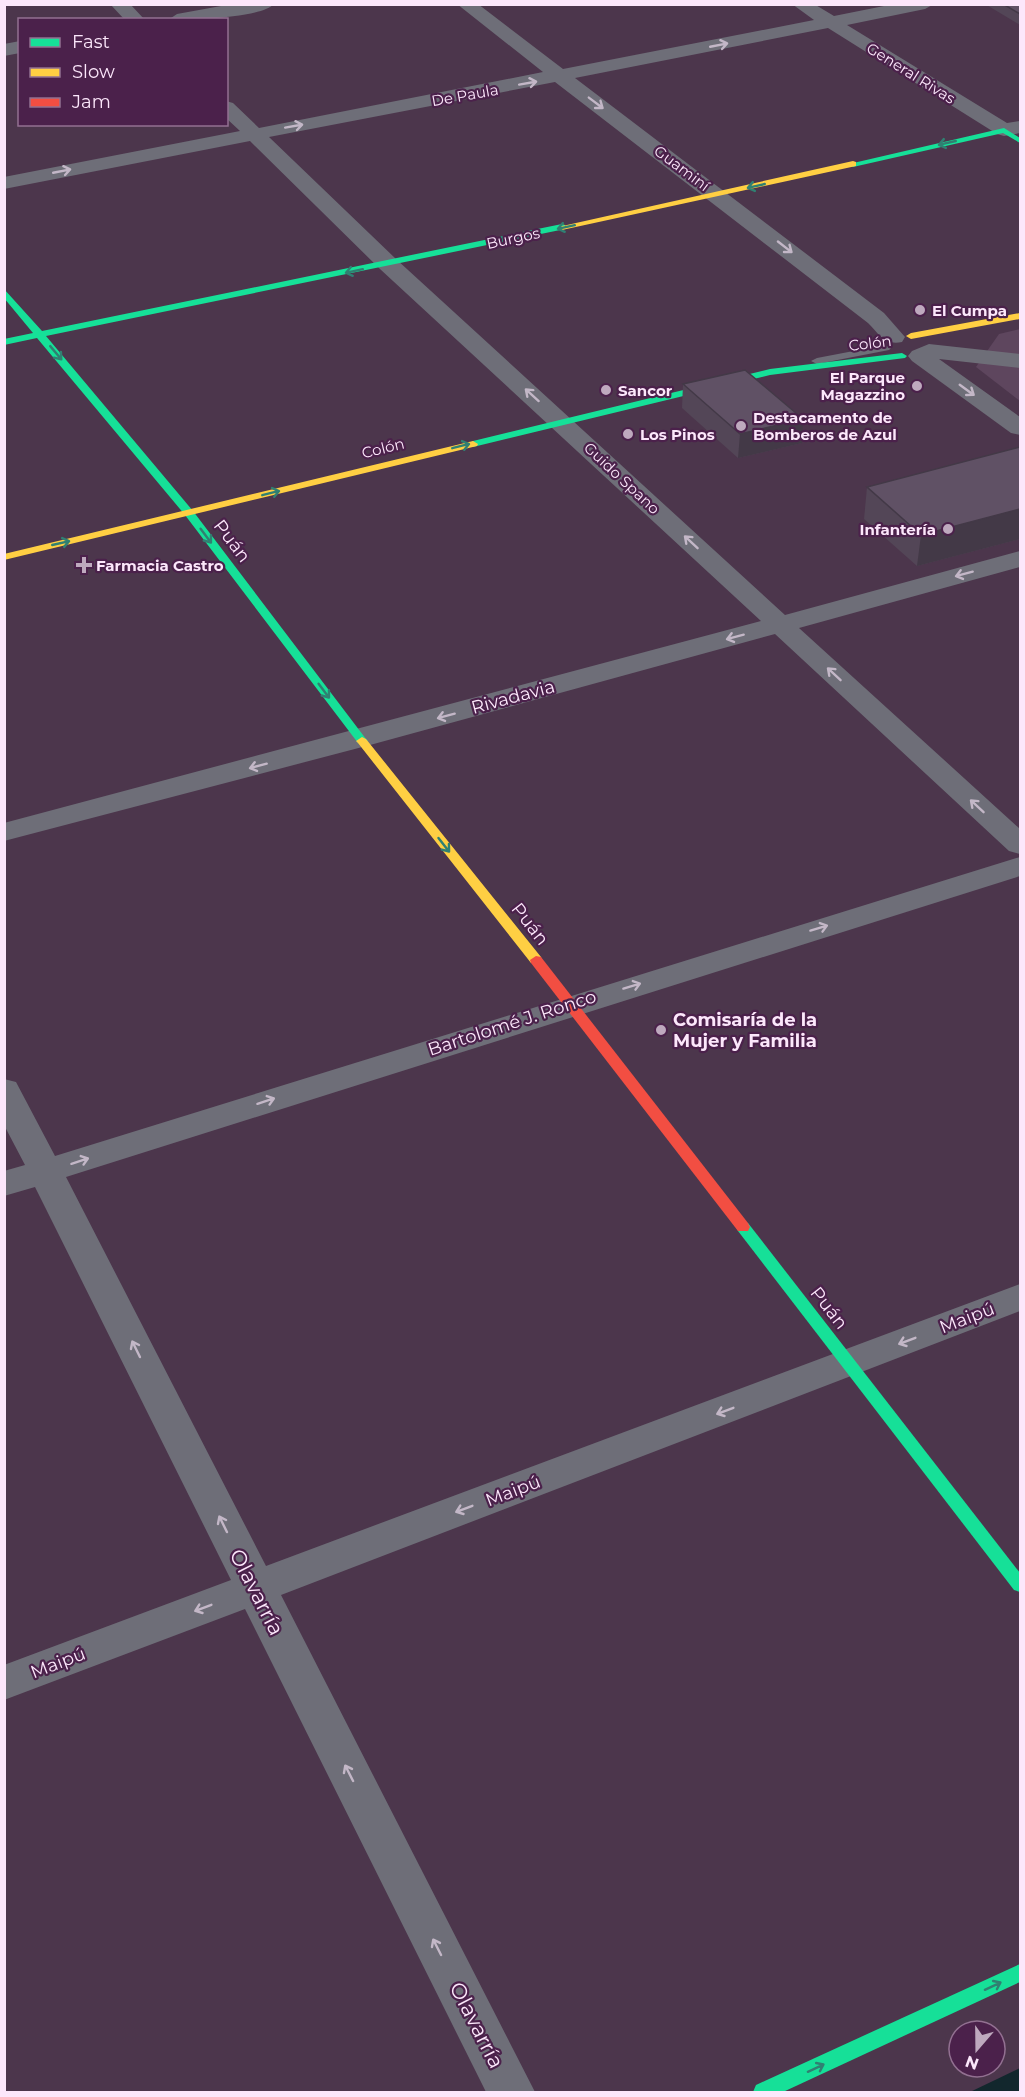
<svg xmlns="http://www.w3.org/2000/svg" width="1025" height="2097" viewBox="0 0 1025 2097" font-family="Montserrat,sans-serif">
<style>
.green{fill:#5e465e}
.water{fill:#12272d}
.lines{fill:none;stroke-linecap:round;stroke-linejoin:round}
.lane{fill:#6e6e78;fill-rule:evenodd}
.street{fill:#6e6e78;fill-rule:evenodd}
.fast{fill:#16e098;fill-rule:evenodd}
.slow{fill:#ffcf43;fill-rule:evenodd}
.jam{fill:#f24e42;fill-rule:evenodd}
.wall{fill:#534657}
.shaded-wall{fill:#433947}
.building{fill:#605165;stroke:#433947;stroke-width:1.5}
.oneway{stroke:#c3b7c7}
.oneway2{stroke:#308072}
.poi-dot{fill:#bea9be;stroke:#4b214b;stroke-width:2}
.labels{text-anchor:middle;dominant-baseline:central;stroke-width:4.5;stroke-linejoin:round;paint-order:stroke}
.far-street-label{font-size:15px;fill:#fce7fb;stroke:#4b214b}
.far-poi-label{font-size:15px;font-weight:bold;fill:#fce7fb;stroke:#4b214b;text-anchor:start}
.street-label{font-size:18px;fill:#fce7fb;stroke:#4b214b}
.poi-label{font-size:18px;font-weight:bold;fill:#fce7fb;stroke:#4b214b;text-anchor:start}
.near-street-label{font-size:21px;fill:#fce7fb;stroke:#4b214b}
</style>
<rect width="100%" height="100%" fill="#4c364c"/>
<path class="green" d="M 1020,329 L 1020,401 L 976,367 L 999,334 Z"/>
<path class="water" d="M 1020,2068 L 1020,2092 L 970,2092 Z"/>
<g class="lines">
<path class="lane" d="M 885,345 L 891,348 L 889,350 L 817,364 L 811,361 L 817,358 Z"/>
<g class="street">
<path d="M 110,4 L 130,4 L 145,20 L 125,20 Z"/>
<path d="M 232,4 L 274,4 C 262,18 187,20 168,20 L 177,14 Z"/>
<path d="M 457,4 L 478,4 L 563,69 L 814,20 L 792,4 L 814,4 L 834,16 L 894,4 L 934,4 L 925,9 L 847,25 L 1007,123 L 1020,121 L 1020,133 L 1004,136 L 997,134 L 828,28 L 575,78 L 884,313 L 905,337 L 902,342 C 885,346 879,334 868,323 L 555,82 L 269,137 L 396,259 L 785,615 L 1020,551 L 1020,567 L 799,628 L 1020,829 L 1020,854 L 1009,851 L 775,634 L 370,745 L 4,841 L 4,823 L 761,621 L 380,269 L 250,141 L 4,189 L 4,177 L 240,131 L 226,118 L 226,101 L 233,103 L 259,128 L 543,72 Z"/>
<path d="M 20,41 L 20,53 L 4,56 L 4,44 Z"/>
<path d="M 929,344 L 1020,354 L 1020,368 L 939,359 L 1020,417 L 1020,435 L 1011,433 L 912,361 L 908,356 L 912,351 Z"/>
<path d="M 1020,857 L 1020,876 L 66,1177 L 266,1566 L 1020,1284 L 1020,1311 L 281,1595 L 535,2092 L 486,2092 L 245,1609 L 4,1700 L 4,1665 L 231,1580 L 35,1187 L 4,1196 L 4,1171 L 25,1165 L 4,1125 L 4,1079 L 16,1082 L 55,1156 Z"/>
</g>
<g class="fast">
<path d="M 1004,128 L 1020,138 L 1020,143 L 1003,133 L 853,167 L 849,164 Z"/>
<path d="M 562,224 L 565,225 L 565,229 L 46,336 L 193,511 L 366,739 L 368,741 L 362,745 L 358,743 L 185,515 L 37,338 L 4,345 L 4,339 L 33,333 L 4,298 L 4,289 L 42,331 Z"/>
<path d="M 902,353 L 907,356 L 905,358 L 770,375 L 473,447 L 468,444 L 473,441 L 770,369 Z"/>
<path d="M 743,1222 L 748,1223 L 1020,1573 L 1020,1592 L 1014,1590 L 738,1231 L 736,1227 L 738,1223 Z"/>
<path d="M 1020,1964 L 1020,1982 L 783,2092 L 753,2092 L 756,2085 Z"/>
</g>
<g class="slow">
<path d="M 853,161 L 856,162 L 856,166 L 562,230 L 558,227 Z"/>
<path d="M 1020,313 L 1020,319 L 911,339 L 906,336 L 911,333 Z"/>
<path d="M 473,441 L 478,444 L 477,446 L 4,560 L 4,554 Z"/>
<path d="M 362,737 L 366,739 L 541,957 L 542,960 L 541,963 L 531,963 L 358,743 L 356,741 Z"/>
</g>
<path class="jam" d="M 536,956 L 541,957 L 748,1223 L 750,1227 L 748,1231 L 738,1231 L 531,963 L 530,960 Z"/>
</g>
<g class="wall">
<path d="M 985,4 L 1020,4 L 1020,25 Z"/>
<path d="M 683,384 L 802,443 L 738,458 L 682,408 Z"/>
<path d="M 1020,447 L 1020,539 L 917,566 L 864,519 L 867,487 Z"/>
</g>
<g class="shaded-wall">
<path d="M 803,419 L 802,443 L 738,458 L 740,434 Z"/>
<path d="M 1020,509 L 1020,539 L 917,566 L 921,535 Z"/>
</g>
<g class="building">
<path d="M 1003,4 L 1020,4 L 1020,14 Z"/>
<path d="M 745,370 L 803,419 L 740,434 L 683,384 Z"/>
<path d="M 1020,447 L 1020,509 L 921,535 L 867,487 Z"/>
</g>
<defs><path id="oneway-shaft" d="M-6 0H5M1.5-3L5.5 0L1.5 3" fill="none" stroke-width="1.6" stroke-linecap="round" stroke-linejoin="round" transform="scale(1.5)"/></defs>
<g class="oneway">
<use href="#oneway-shaft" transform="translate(719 45) rotate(-11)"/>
<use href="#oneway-shaft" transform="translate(528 83) rotate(-10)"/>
<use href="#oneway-shaft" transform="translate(596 103) rotate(37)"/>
<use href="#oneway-shaft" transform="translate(294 126) rotate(-10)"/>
<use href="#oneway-shaft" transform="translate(62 171) rotate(-11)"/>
<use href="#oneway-shaft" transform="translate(785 247) rotate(38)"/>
<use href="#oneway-shaft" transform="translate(967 390) rotate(36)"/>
<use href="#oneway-shaft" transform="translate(532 395) rotate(-138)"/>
<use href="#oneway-shaft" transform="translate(691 542) rotate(-137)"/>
<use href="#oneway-shaft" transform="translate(964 574) rotate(165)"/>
<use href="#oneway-shaft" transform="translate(735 637) rotate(165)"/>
<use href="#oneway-shaft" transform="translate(834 674) rotate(-137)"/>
<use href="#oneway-shaft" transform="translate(446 716) rotate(165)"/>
<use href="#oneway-shaft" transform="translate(258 766) rotate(165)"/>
<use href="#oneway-shaft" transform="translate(977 806) rotate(-137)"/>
<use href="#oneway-shaft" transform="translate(819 928) rotate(-17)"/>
<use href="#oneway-shaft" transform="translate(632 986) rotate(-17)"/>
<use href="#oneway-shaft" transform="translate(266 1101) rotate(-18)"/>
<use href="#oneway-shaft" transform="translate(80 1161) rotate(-18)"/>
<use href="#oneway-shaft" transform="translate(907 1341) rotate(159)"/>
<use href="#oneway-shaft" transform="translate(136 1349) rotate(-116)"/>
<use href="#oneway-shaft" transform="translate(725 1411) rotate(159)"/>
<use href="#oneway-shaft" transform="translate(464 1509) rotate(159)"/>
<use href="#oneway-shaft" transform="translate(223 1524) rotate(-116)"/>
<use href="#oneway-shaft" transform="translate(203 1608) rotate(159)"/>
<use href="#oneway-shaft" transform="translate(349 1773) rotate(-117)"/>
<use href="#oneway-shaft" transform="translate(437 1947) rotate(-117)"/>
</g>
<g class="oneway2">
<use href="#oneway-shaft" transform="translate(947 143) rotate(167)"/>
<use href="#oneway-shaft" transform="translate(756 186) rotate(167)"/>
<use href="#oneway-shaft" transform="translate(566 227) rotate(168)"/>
<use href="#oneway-shaft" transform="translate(354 271) rotate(168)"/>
<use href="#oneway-shaft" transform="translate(56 353) rotate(50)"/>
<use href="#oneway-shaft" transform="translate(461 446) rotate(-14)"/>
<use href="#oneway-shaft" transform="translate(271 493) rotate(-14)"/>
<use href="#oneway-shaft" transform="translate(206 536) rotate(53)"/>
<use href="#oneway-shaft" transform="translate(61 543) rotate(-13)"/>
<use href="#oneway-shaft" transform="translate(324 691) rotate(53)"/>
<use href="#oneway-shaft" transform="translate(444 845) rotate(52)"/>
<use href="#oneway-shaft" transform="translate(993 1986) rotate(-25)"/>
<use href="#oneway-shaft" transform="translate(816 2068) rotate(-25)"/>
</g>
<g class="poi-dot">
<circle cx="920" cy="310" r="6"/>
<circle cx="917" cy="386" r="6"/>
<circle cx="606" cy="390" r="6"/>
<circle cx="741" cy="426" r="6"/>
<circle cx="628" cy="434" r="6"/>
<circle cx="948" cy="529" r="6"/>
<path d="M81 556h6v6h6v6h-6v6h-6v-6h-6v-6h6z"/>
<circle cx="661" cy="1030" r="6"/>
</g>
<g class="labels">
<g class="far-street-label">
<text transform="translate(911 73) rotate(32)">General Rivas</text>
<text transform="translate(465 95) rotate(-10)">De Paula</text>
<text transform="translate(682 168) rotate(37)">Guaminí</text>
<text transform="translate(513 238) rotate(-12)">Burgos</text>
<text transform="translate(870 343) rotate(-7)">Colón</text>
<text transform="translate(383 448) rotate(-14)">Colón</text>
<text transform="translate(622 478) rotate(43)">Guido Spano</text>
</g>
<g class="far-poi-label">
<text x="932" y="310">El Cumpa</text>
<text x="905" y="377" text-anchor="end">El Parque<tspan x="905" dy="17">Magazzino</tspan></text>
<text x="618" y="390">Sancor</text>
<text x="753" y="417">Destacamento de<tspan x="753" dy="17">Bomberos de Azul</tspan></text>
<text x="640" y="434">Los Pinos</text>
<text x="936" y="529" text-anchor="end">Infantería</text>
<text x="96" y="565">Farmacia Castro</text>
</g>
<g class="street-label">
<text transform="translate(232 541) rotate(53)">Puán</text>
<text transform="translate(513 697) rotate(-15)">Rivadavia</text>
<text transform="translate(530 924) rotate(52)">Puán</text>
<text transform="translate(512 1023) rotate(-18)">Bartolomé J. Ronco</text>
<text transform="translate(829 1308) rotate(52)">Puán</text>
<text transform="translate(967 1318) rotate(-21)">Maipú</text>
<text transform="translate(513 1491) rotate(-21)">Maipú</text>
<text transform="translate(58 1663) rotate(-21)">Maipú</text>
</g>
<g class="poi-label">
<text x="673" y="1020">Comisaría de la<tspan x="673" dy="21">Mujer y Familia</tspan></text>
</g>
<g class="near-street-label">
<text transform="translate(257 1592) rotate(63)">Olavarría</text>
<text transform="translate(477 2025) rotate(63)">Olavarría</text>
</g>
</g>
<rect width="1025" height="2097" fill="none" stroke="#fce7fb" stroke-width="12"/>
<rect x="18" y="18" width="210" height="108" fill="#4b214b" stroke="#927091" stroke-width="1.5"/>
<rect x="30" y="38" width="30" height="9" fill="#16e098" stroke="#927091" stroke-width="1.5"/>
<text x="72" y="48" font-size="18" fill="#fce7fb">Fast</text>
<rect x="30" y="68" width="30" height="9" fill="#ffcf43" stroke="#927091" stroke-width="1.5"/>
<text x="72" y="78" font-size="18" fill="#fce7fb">Slow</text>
<rect x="30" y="98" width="30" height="9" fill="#f24e42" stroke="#927091" stroke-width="1.5"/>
<text x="72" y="108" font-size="18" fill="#fce7fb">Jam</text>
<g transform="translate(977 2049) rotate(200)"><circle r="28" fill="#4b214b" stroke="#927091" stroke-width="1.5"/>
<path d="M0-4.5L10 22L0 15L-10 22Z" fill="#bea9be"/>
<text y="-9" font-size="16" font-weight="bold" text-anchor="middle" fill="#fce7fb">N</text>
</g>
</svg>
